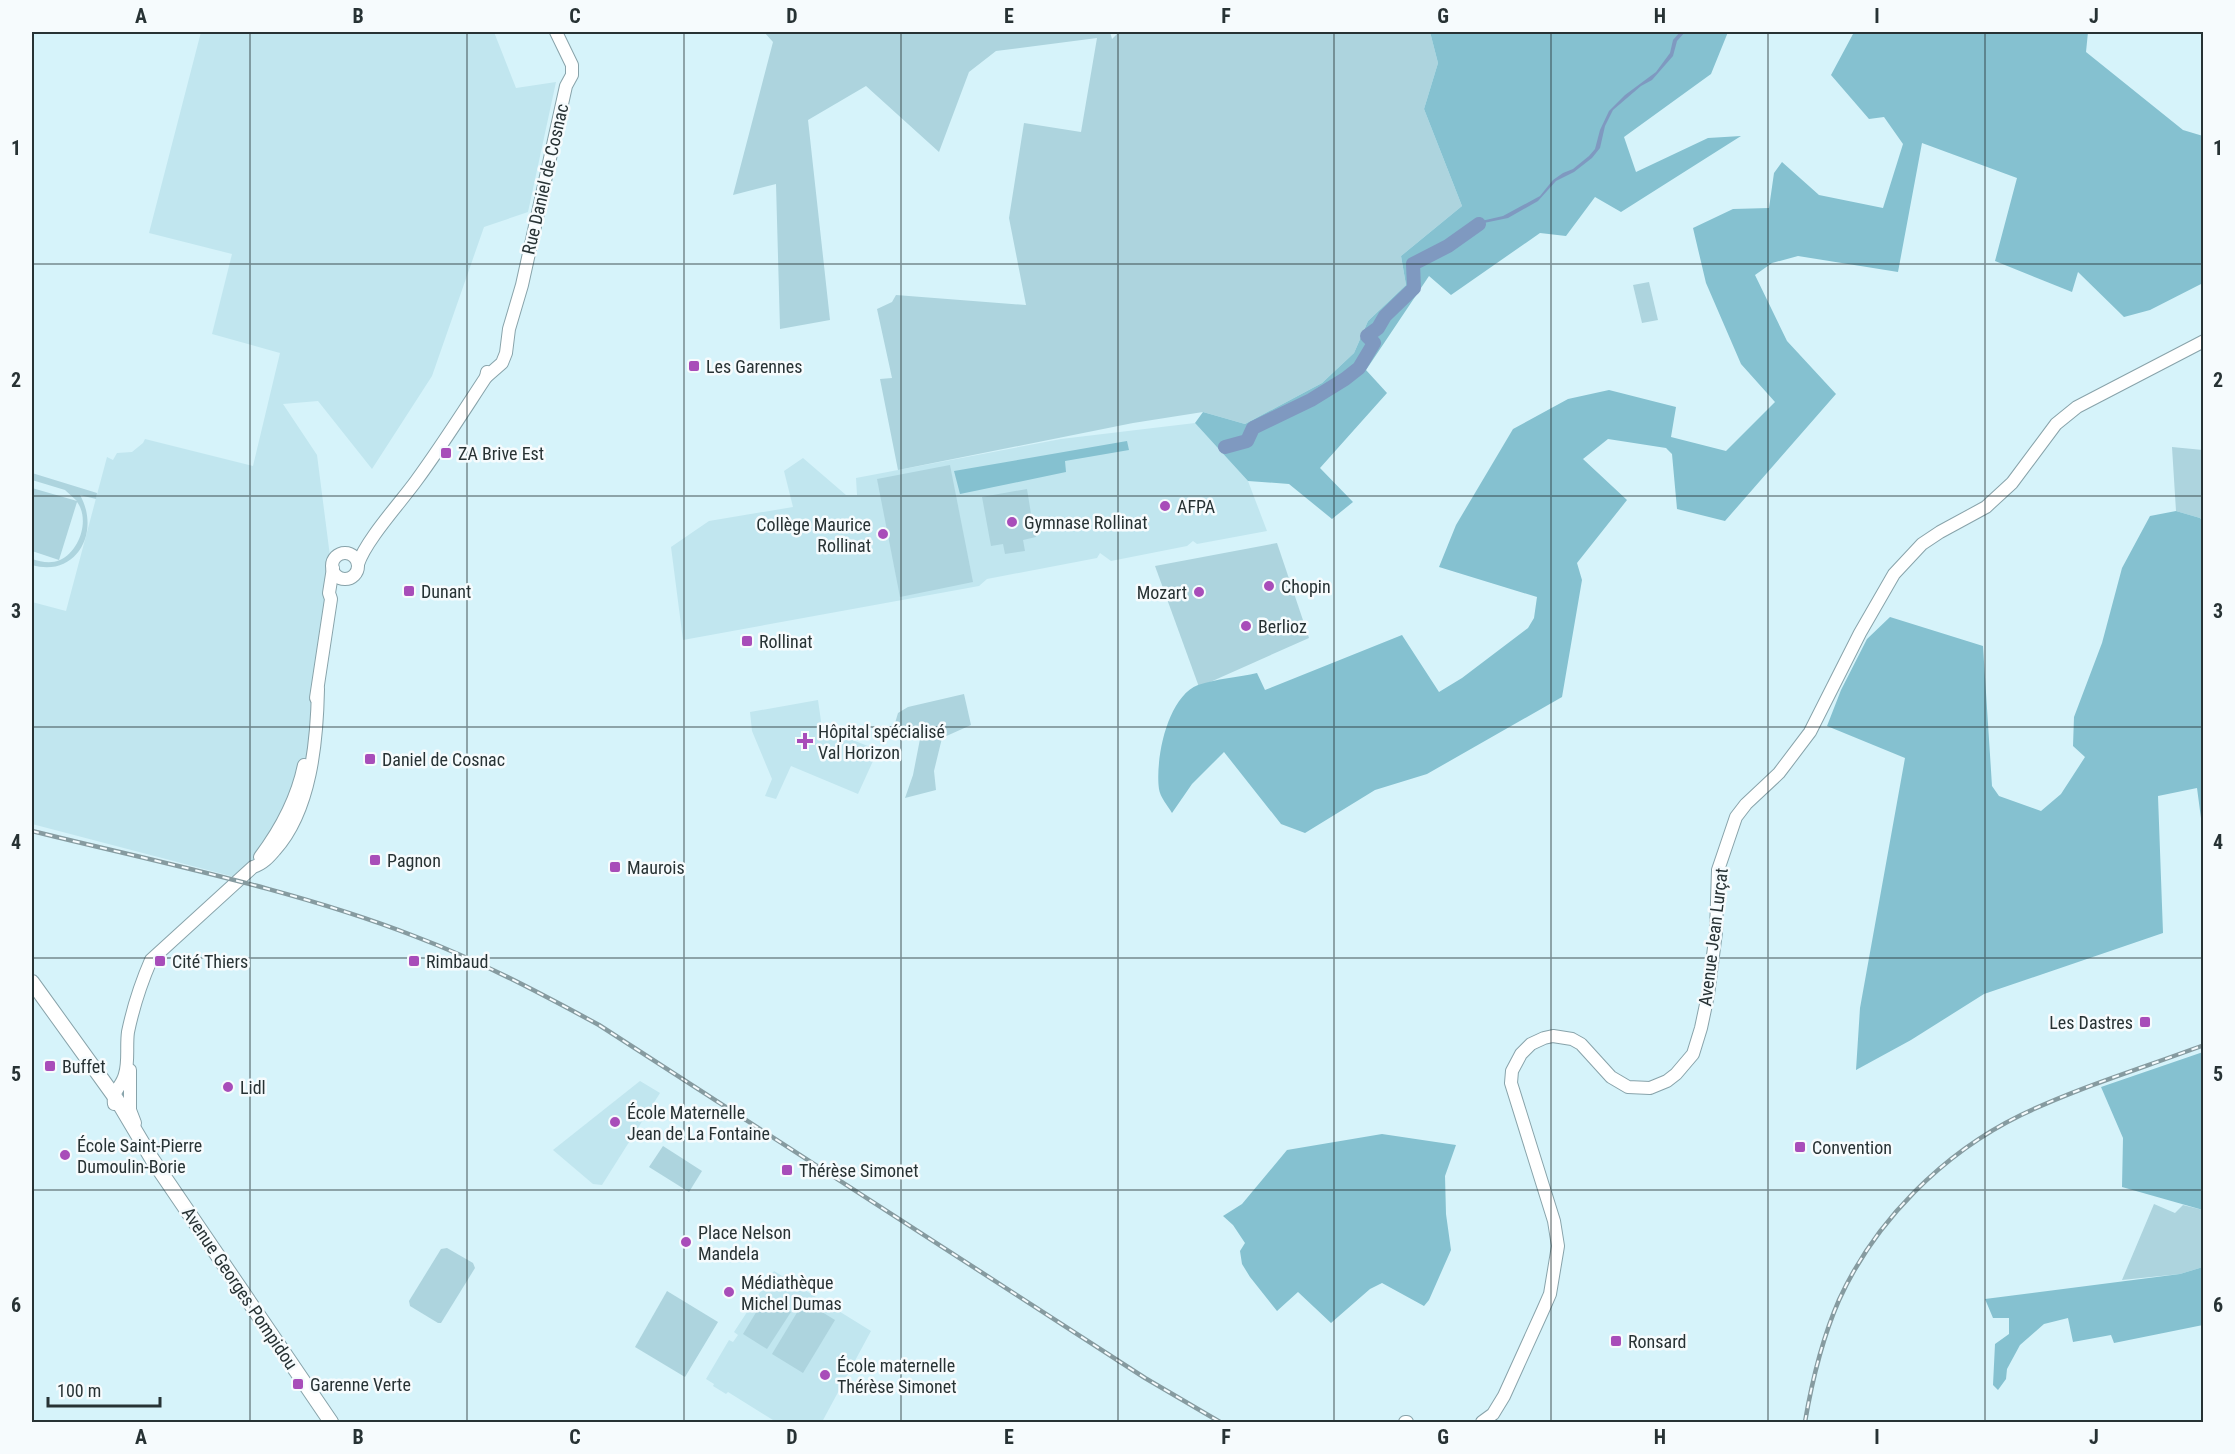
<svg xmlns="http://www.w3.org/2000/svg" width="2235" height="1454" viewBox="0 0 2235 1454" font-family="'Roboto Condensed',sans-serif">
<style>
.built{fill:#c1e6ef}
.green{fill:#add4de}
.forest{fill:#85c1d0}
.water{fill:#7f99c0}
.lines{fill:none;stroke-linecap:round;stroke-linejoin:round}
.river{stroke:#7f99c0;stroke-width:14}
.secondary-casing{stroke:#88a3aa;stroke-width:14}
.primary-casing{stroke:#88a3aa;stroke-width:16}
.secondary{stroke:#fff;stroke-width:12}
.primary{stroke:#fff;stroke-width:14}
.rail-casing{stroke:#869ba0;stroke-width:4.5}
.rail{stroke:#f6fbfd;stroke-width:2;stroke-dasharray:7;stroke-linecap:butt}
.grid{fill:none;stroke:#273234;stroke-width:1.5;stroke-opacity:0.55}
.poi-dot{fill:#a84db9;stroke:#f6fbfd;stroke-width:2}
.labels{text-anchor:middle;dominant-baseline:central;stroke-width:5;stroke-linejoin:round;paint-order:stroke}
.street-label{font-size:18px;fill:#273234;stroke:#f6fbfd}
.poi-label{font-size:18px;fill:#273234;stroke:#f6fbfd;text-anchor:start}
.neatline{fill:none;stroke:#273234;stroke-width:2}
.grid-label{font-size:20px;text-anchor:middle;font-weight:bold;fill:#273234}
</style>
<rect width="100%" height="100%" fill="#d6f3fa"/>
<g class="built">
<path d="M 201,32 L 494,32 L 516,88 L 556,82 L 528,212 L 484,227 L 432,376 L 372,469 L 318,401 L 283,404 L 317,455 L 331,564 L 311,784 L 246,880 L 32,824 L 32,602 L 66,611 L 107,457 L 113,460 L 117,453 L 132,452 L 143,443 L 145,439 L 253,466 L 280,353 L 212,334 L 232,254 L 149,233 Z"/>
<path d="M 1195,423 L 1248,481 L 1267,531 L 1197,544 L 1193,541 L 1187,546 L 1111,561 L 1100,553 L 1097,558 L 987,579 L 979,586 L 683,640 L 671,547 L 709,521 L 793,507 L 784,471 L 803,458 L 846,495 L 857,495 L 856,478 L 1061,439 Z"/>
<path d="M 818,700 L 822,728 L 878,750 L 858,794 L 791,766 L 776,799 L 765,796 L 772,779 L 752,731 L 750,712 Z"/>
<path d="M 640,1081 L 660,1093 L 602,1185 L 593,1184 L 553,1150 Z"/>
<path d="M 774,1271 L 871,1331 L 822,1422 L 773,1422 L 773,1420 L 728,1392 L 726,1394 L 713,1386 L 714,1384 L 706,1379 L 729,1340 L 733,1342 L 738,1335 L 734,1332 Z"/>
</g>
<g class="green">
<path d="M 764,32 L 1110,32 L 1112,39 L 1119,32 L 1430,32 L 1438,63 L 1424,109 L 1462,206 L 1401,256 L 1406,285 L 1368,321 L 1354,353 L 1322,383 L 1245,424 L 1203,412 L 1133,423 L 898,470 L 880,379 L 892,378 L 877,309 L 892,302 L 896,295 L 1026,305 L 1009,218 L 1024,123 L 1081,132 L 1097,38 L 996,51 L 969,72 L 939,152 L 866,86 L 808,120 L 830,320 L 780,329 L 776,184 L 733,195 L 773,42 Z"/>
<path d="M 1649,282 L 1658,320 L 1642,323 L 1633,285 Z"/>
<path d="M 2172,447 L 2203,450 L 2203,522 L 2200,518 L 2176,511 Z"/>
<path d="M 950,465 L 973,582 L 900,597 L 877,479 Z"/>
<path d="M 32,473 L 97,493 L 96,499 L 80,495 C 101,532 76,578 32,565 L 32,559 C 41,562 51,564 60,560 C 80,551 90,519 77,502 L 59,560 L 32,551 L 32,488 L 77,501 L 65,490 L 32,480 Z"/>
<path d="M 1027,489 L 1032,520 L 1036,520 L 1037,523 L 1034,526 L 1036,537 L 1023,540 L 1025,551 L 1005,554 L 1003,544 L 991,546 L 982,497 Z"/>
<path d="M 1277,543 L 1309,638 L 1199,687 L 1155,566 Z"/>
<path d="M 964,694 L 971,725 L 942,738 L 934,771 L 936,790 L 905,798 L 913,775 L 920,739 L 893,730 L 898,713 L 908,707 Z"/>
<path d="M 663,1146 L 702,1171 L 689,1192 L 649,1167 Z"/>
<path d="M 2154,1204 L 2175,1213 L 2183,1205 L 2203,1210 L 2203,1267 L 2180,1274 L 2122,1280 Z"/>
<path d="M 447,1248 L 473,1263 L 475,1268 L 441,1323 L 438,1323 L 410,1306 L 409,1301 L 441,1249 Z"/>
<path d="M 667,1291 L 718,1322 L 685,1377 L 635,1347 Z"/>
<path d="M 766,1296 L 791,1312 L 767,1349 L 743,1334 Z"/>
<path d="M 804,1301 L 835,1320 L 803,1373 L 772,1354 Z"/>
</g>
<g class="forest">
<path d="M 1430,32 L 1728,32 L 1711,74 L 1624,137 L 1636,172 L 1708,138 L 1741,136 L 1621,212 L 1595,197 L 1566,236 L 1540,233 L 1451,295 L 1429,276 L 1366,370 L 1387,393 L 1320,468 L 1353,502 L 1332,519 L 1289,484 L 1248,481 L 1195,423 L 1203,412 L 1245,424 L 1322,383 L 1354,353 L 1368,321 L 1406,285 L 1401,256 L 1462,206 L 1424,109 L 1438,63 Z"/>
<path d="M 1849,32 L 2088,32 L 2086,52 L 2183,130 L 2203,136 L 2203,283 L 2150,310 L 2124,317 L 2078,272 L 2072,292 L 1995,261 L 2017,178 L 1922,143 L 1898,272 L 1798,256 L 1772,263 L 1755,275 L 1787,341 L 1836,394 L 1725,521 L 1677,509 L 1672,454 L 1666,448 L 1608,439 L 1583,459 L 1627,500 L 1577,563 L 1582,580 L 1562,697 L 1427,774 L 1375,790 L 1305,833 L 1281,824 L 1224,752 L 1192,784 L 1172,813 C 1168,806 1160,797 1159,789 C 1155,760 1167,697 1198,685 C 1215,679 1240,677 1257,673 L 1265,690 L 1402,635 L 1439,692 L 1462,678 L 1528,628 L 1534,618 L 1537,597 L 1439,567 L 1456,525 L 1513,429 L 1568,399 L 1609,390 L 1676,407 L 1671,437 L 1726,451 L 1775,402 L 1741,364 L 1706,283 L 1693,228 L 1733,209 L 1769,208 L 1774,173 L 1782,162 L 1819,195 L 1883,208 L 1903,144 L 1884,117 L 1869,119 L 1831,75 L 1853,34 Z"/>
<path d="M 1127,441 L 1129,450 L 1065,461 L 1066,472 L 960,494 L 954,471 Z"/>
<path d="M 2176,511 L 2200,518 L 2203,522 L 2204,841 L 2197,788 L 2158,796 L 2163,933 L 1984,994 L 1911,1040 L 1856,1070 L 1860,1008 L 1905,758 L 1827,726 L 1841,690 L 1867,639 L 1890,617 L 1983,646 L 1992,786 L 1999,796 L 2041,811 L 2061,794 L 2085,757 L 2073,746 L 2074,717 L 2102,643 L 2122,568 L 2150,516 Z"/>
<path d="M 2203,1052 L 2204,1052 L 2203,1210 L 2122,1187 L 2123,1138 L 2101,1087 Z"/>
<path d="M 1382,1134 L 1456,1145 L 1445,1176 L 1446,1214 L 1451,1250 L 1429,1300 L 1424,1306 L 1382,1283 L 1370,1289 L 1331,1323 L 1298,1292 L 1277,1311 L 1250,1277 L 1242,1264 L 1240,1251 L 1245,1243 L 1233,1225 L 1223,1216 L 1242,1204 L 1287,1150 Z"/>
<path d="M 2203,1267 L 2203,1325 L 2114,1343 L 2111,1335 L 2073,1342 L 2068,1318 L 2044,1324 L 2020,1345 L 2007,1369 L 2006,1379 L 1998,1390 L 1993,1385 L 1995,1344 L 2009,1334 L 2009,1318 L 1993,1318 L 1985,1299 L 2180,1274 Z"/>
</g>
<path class="water" d="M 1680,32 L 1685,32 L 1677,41 L 1673,56 L 1652,80 L 1641,86 L 1613,110 L 1605,126 L 1600,148 L 1592,158 L 1574,172 L 1556,181 L 1538,201 L 1508,218 L 1479,224 L 1477,222 L 1503,216 L 1540,196 L 1553,180 L 1563,173 L 1573,169 L 1589,156 L 1595,149 L 1600,130 L 1609,111 L 1625,95 L 1656,72 L 1670,53 L 1673,40 Z"/>
<g class="lines">
<path class="river" d="M 1225,447 L 1247,441 L 1253,428 L 1311,400 L 1345,379 L 1359,368 L 1374,343 L 1367,336 L 1378,328 L 1385,316 L 1414,288 L 1413,264 L 1448,246 L 1479,224"/>
<defs>
<g id="secondary">
<path d="M 486,377 L 502,363 L 506,353 L 509,329 L 522,285 L 566,86 L 572,75 L 572,65 L 556,32"/>
<circle cx="345" cy="566" r="13"/>
<path d="M 358,564 C 366,540 400,503 416,481 C 441,447 463,412 486,377 L 487,372"/>
<path d="M 316,698 L 331,599 L 329,593 L 333,568"/>
<path d="M 260,857 C 281,829 297,799 304,765"/>
<path d="M 130,1070 L 130,1110 L 135,1123"/>
<path d="M 114,1104 C 112,1090 122,1087 125,1074 C 129,1061 126,1046 128,1032 C 133,1008 141,983 151,960 L 253,867 C 263,864 269,857 275,850 C 311,810 317,741 318,689"/>
<path d="M 1405,1422 L 1407,1422"/>
<path d="M 1482,1422 L 1493,1414 L 1504,1396 L 1543,1310 L 1550,1294 L 1558,1246 L 1554,1221 L 1511,1083 L 1512,1071 L 1521,1054 L 1531,1044 L 1544,1038 L 1553,1036 L 1572,1039 L 1581,1044 L 1611,1077 L 1628,1087 L 1650,1088 L 1667,1081 L 1676,1074 L 1693,1054 L 1701,1028 L 1708,995 L 1716,932 L 1718,870 L 1736,817 L 1746,804 L 1779,773 L 1810,732 L 1860,633 L 1894,574 L 1922,544 L 1940,532 L 1986,507 L 2012,483 L 2056,424 L 2077,407 L 2204,341"/>
</g>
<path id="primary" d="M 32,982 L 117,1100 L 152,1159 L 331,1422"/>
</defs>
<use href="#secondary" class="secondary-casing"/>
<use href="#primary" class="primary-casing"/>
<use href="#secondary" class="secondary"/>
<use href="#primary" class="primary"/>
<defs>
<g id="rail">
<path d="M 32,831 C 157,862 293,889 414,936 C 478,960 538,992 599,1025 L 1145,1378 L 1220,1422"/>
<path d="M 1805,1422 C 1812,1381 1822,1339 1839,1300 C 1875,1221 1943,1153 2021,1115 C 2079,1087 2143,1068 2204,1045"/>
</g>
</defs>
<use href="#rail" class="rail-casing"/>
<use href="#rail" class="rail"/>
</g>
<path class="grid" d="M 250,32 L 250,1422M 467,32 L 467,1422M 684,32 L 684,1422M 901,32 L 901,1422M 1118,32 L 1118,1422M 1334,32 L 1334,1422M 1551,32 L 1551,1422M 1768,32 L 1768,1422M 1985,32 L 1985,1422M 32,264 L 2204,264M 32,496 L 2204,496M 32,727 L 2204,727M 32,958 L 2204,958M 32,1190 L 2204,1190"/>
<g class="poi-dot">
<rect x="688" y="360" width="12" height="12" rx="3"/>
<rect x="440" y="447" width="12" height="12" rx="3"/>
<circle cx="1165" cy="506" r="6"/>
<circle cx="1012" cy="522" r="6"/>
<circle cx="883" cy="534" r="6"/>
<circle cx="1269" cy="586" r="6"/>
<rect x="403" y="585" width="12" height="12" rx="3"/>
<circle cx="1199" cy="592" r="6"/>
<circle cx="1246" cy="626" r="6"/>
<rect x="741" y="635" width="12" height="12" rx="3"/>
<path d="M802 732h6v6h6v6h-6v6h-6v-6h-6v-6h6z"/>
<rect x="364" y="753" width="12" height="12" rx="3"/>
<rect x="369" y="854" width="12" height="12" rx="3"/>
<rect x="609" y="861" width="12" height="12" rx="3"/>
<rect x="154" y="955" width="12" height="12" rx="3"/>
<rect x="408" y="955" width="12" height="12" rx="3"/>
<rect x="2139" y="1016" width="12" height="12" rx="3"/>
<rect x="44" y="1060" width="12" height="12" rx="3"/>
<circle cx="228" cy="1087" r="6"/>
<circle cx="615" cy="1122" r="6"/>
<rect x="1794" y="1141" width="12" height="12" rx="3"/>
<circle cx="65" cy="1155" r="6"/>
<rect x="781" y="1164" width="12" height="12" rx="3"/>
<circle cx="686" cy="1242" r="6"/>
<circle cx="729" cy="1292" r="6"/>
<rect x="1610" y="1335" width="12" height="12" rx="3"/>
<circle cx="825" cy="1375" r="6"/>
<rect x="292" y="1378" width="12" height="12" rx="3"/>
</g>
<g class="labels">
<g class="street-label">
<text transform="translate(545 179) rotate(-77)">Rue Daniel de Cosnac</text>
<text transform="translate(1713 937) rotate(-83)">Avenue Jean Lurçat</text>
<text transform="translate(240 1288) rotate(56)">Avenue Georges Pompidou</text>
</g>
<g class="poi-label">
<text x="706" y="366">Les Garennes</text>
<text x="458" y="453">ZA Brive Est</text>
<text x="1177" y="506">AFPA</text>
<text x="1024" y="522">Gymnase Rollinat</text>
<text x="871" y="524" text-anchor="end">Collège Maurice<tspan x="871" dy="21">Rollinat</tspan></text>
<text x="1281" y="586">Chopin</text>
<text x="421" y="591">Dunant</text>
<text x="1187" y="592" text-anchor="end">Mozart</text>
<text x="1258" y="626">Berlioz</text>
<text x="759" y="641">Rollinat</text>
<text x="818" y="731">Hôpital spécialisé<tspan x="818" dy="21">Val Horizon</tspan></text>
<text x="382" y="759">Daniel de Cosnac</text>
<text x="387" y="860">Pagnon</text>
<text x="627" y="867">Maurois</text>
<text x="172" y="961">Cité Thiers</text>
<text x="426" y="961">Rimbaud</text>
<text x="2133" y="1022" text-anchor="end">Les Dastres</text>
<text x="62" y="1066">Buffet</text>
<text x="240" y="1087">Lidl</text>
<text x="627" y="1112">École Maternelle<tspan x="627" dy="21">Jean de La Fontaine</tspan></text>
<text x="77" y="1145">École Saint-Pierre<tspan x="77" dy="21">Dumoulin-Borie</tspan></text>
<text x="1812" y="1147">Convention</text>
<text x="799" y="1170">Thérèse Simonet</text>
<text x="698" y="1232">Place Nelson<tspan x="698" dy="21">Mandela</tspan></text>
<text x="741" y="1282">Médiathèque<tspan x="741" dy="21">Michel Dumas</tspan></text>
<text x="1628" y="1341">Ronsard</text>
<text x="837" y="1365">École maternelle<tspan x="837" dy="21">Thérèse Simonet</tspan></text>
<text x="310" y="1384">Garenne Verte</text>
</g>
</g>
<rect width="2235" height="1454" fill="none" stroke="#f6fbfd" stroke-width="66"/>
<path d="M48 1397v9h112v-9" fill="none" stroke="#273234" stroke-width="3"/>
<text x="57" y="1397" font-size="18" fill="#273234" stroke="#f6fbfd" stroke-width="4.5" paint-order="stroke">100 m</text>
<rect x="33" y="33" width="2169" height="1388" class="neatline"/>
<g class="grid-label">
<text x="141" y="23">A</text>
<text x="358" y="23">B</text>
<text x="575" y="23">C</text>
<text x="792" y="23">D</text>
<text x="1009" y="23">E</text>
<text x="1226" y="23">F</text>
<text x="1443" y="23">G</text>
<text x="1660" y="23">H</text>
<text x="1877" y="23">I</text>
<text x="2094" y="23">J</text>
<text x="16" y="155">1</text>
<text x="2218" y="155">1</text>
<text x="16" y="387">2</text>
<text x="2218" y="387">2</text>
<text x="16" y="618">3</text>
<text x="2218" y="618">3</text>
<text x="16" y="849">4</text>
<text x="2218" y="849">4</text>
<text x="16" y="1081">5</text>
<text x="2218" y="1081">5</text>
<text x="16" y="1312">6</text>
<text x="2218" y="1312">6</text>
<text x="141" y="1444">A</text>
<text x="358" y="1444">B</text>
<text x="575" y="1444">C</text>
<text x="792" y="1444">D</text>
<text x="1009" y="1444">E</text>
<text x="1226" y="1444">F</text>
<text x="1443" y="1444">G</text>
<text x="1660" y="1444">H</text>
<text x="1877" y="1444">I</text>
<text x="2094" y="1444">J</text>
</g>
</svg>
